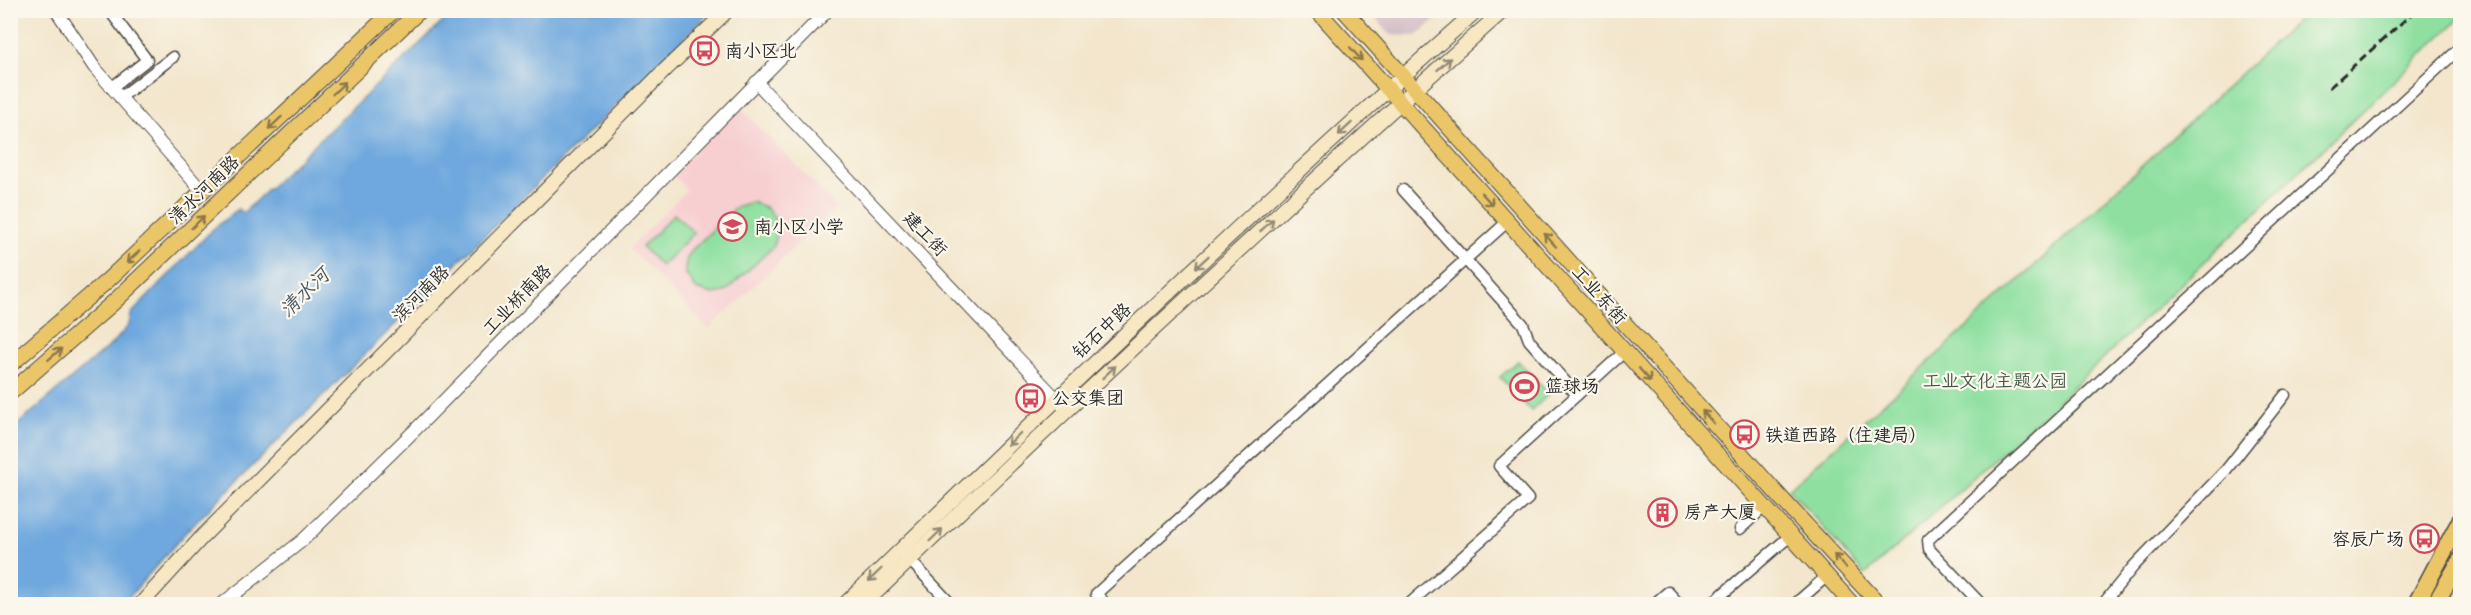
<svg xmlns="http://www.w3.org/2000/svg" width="2471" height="615" viewBox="0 0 2471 615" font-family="'Architects Daughter','LXGW WenKai TC',sans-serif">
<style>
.built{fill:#f7cfd1}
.industrial{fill:#d2bdc6}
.green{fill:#8fe0a0;stroke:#5d8666;stroke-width:1.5}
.water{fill:#6ea8de;stroke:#4c6a84;stroke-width:1.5}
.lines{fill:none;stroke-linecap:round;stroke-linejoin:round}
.minor-casing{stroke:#494743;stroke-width:13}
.tertiary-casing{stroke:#494743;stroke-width:14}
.secondary-casing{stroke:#494743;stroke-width:16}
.primary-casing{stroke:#494743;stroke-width:17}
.trunk-casing{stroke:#494743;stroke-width:19}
.minor{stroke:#fff;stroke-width:10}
.tertiary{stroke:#fff;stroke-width:12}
.secondary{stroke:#f7e8c3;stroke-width:14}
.primary{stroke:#ebc669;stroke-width:15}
.trunk{stroke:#ebc669;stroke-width:16}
.rail{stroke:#2b2b2b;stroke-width:3;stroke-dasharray:9 4.5;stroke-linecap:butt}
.oneway{stroke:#8b784a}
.oneway2{stroke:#918a77}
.labels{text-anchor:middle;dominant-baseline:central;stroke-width:4.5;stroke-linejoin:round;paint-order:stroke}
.poi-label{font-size:18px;fill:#2b2b2b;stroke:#fbf7ec;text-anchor:start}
.street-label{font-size:18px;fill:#2b2b2b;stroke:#fbf7ec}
.park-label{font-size:18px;fill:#445848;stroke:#fbf7ec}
.water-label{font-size:20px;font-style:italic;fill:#42576a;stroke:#fbf7ec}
</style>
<rect width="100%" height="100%" fill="#fbf7ec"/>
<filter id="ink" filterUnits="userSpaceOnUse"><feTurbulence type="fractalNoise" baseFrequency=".0167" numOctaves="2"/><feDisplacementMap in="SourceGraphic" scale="12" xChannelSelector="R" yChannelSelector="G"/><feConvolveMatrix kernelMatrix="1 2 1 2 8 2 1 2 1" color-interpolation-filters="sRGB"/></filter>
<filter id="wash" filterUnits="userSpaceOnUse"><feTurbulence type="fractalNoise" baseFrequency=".008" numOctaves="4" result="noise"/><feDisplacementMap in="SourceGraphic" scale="24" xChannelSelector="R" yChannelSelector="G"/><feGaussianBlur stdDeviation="1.35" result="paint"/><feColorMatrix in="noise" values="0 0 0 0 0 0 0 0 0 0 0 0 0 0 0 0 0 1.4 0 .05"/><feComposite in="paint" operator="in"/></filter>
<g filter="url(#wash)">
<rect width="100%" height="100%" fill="#f3e6cc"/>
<path class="built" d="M 740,108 L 837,207 L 709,329 L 629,248 L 687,190 L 672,174 Z"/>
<path class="industrial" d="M 1369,11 L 1445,11 L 1417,36 L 1391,35 Z"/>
<g class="green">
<path d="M 2308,11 L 2460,10 L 2460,18 L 2051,408 L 1865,575 L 1789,489 L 2027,273 Z"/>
<path d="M 751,202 L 765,207 L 774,217 L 778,231 L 774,246 L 725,292 L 712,294 L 696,289 L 685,272 L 686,261 L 691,251 L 736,207 Z"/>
<path d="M 674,214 L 694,233 L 661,266 L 642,247 Z"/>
<path d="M 1518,361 L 1549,394 L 1531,411 L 1500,377 Z"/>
</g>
<path class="water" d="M 455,10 L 711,11 L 186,532 L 123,604 L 11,604 L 11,430 L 115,341 L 129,325 L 131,314 L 213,229 L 238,209 L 243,213 Z"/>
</g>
<g filter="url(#ink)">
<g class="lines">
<defs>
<g id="minor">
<path d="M 109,10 L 147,60 L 111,88"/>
<path d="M 120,98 L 173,57"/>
<path d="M 1403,190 L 1523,324 L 1529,340 L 1577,395 L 1499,466 L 1528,499 L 1409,604"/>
<path d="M 1577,395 L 1624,352"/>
<path d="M 1740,529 L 1764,507"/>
<path d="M 906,556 L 951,604"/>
<path d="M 1106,604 L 1096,594 L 1507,222"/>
<path d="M 1654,604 L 1668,592 L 1679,604"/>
<path d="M 1711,604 L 1790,536"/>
<path d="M 1795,604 L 1827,576"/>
<path d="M 1981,604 L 1929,549 L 1928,540 L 2460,48"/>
<path d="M 2103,604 L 2133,567 L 2226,470 L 2285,395"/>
</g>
<g id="tertiary">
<path d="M 56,10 L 94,67 L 202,191"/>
<path d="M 756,82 L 1067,410"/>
<path d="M 222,604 L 303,540 L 415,430 L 828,10"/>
</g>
<g id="secondary">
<path d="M 141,604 L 202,537 L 665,70 L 728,10"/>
<path d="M 845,604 C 1052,403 1260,202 1477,10"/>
<path d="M 864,604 C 1073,403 1286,203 1504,10"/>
</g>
<g id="primary">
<path d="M 1317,10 L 1852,604"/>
<path d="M 1344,10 L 1781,498 L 1879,604"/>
<path d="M 10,365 L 108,280 L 394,10"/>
<path d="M 10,393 L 115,301 L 420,10"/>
</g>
<g id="trunk">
<path d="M 2416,604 L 2460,521"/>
<path d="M 2435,604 L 2460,561"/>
</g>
</defs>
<use href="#minor" class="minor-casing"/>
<use href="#tertiary" class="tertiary-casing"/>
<use href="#secondary" class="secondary-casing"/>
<use href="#primary" class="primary-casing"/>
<use href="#trunk" class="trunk-casing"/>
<use href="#minor" class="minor"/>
<use href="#tertiary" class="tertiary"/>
<use href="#secondary" class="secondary"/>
<use href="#primary" class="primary"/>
<use href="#trunk" class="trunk"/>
<path class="rail" d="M 2329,88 L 2416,10"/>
</g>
<defs><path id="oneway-shaft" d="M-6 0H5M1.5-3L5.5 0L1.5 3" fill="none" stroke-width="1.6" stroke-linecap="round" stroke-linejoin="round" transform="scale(1.5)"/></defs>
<g class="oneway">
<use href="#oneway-shaft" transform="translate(1356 54) rotate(48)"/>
<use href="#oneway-shaft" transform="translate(339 88) rotate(-44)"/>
<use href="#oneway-shaft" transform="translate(275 123) rotate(137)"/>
<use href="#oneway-shaft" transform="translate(1487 199) rotate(48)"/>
<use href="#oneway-shaft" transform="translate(198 222) rotate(-44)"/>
<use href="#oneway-shaft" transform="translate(1550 240) rotate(-132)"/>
<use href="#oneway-shaft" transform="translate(133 257) rotate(137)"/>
<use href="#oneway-shaft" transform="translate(55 354) rotate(-41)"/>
<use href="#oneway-shaft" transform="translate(1645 375) rotate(48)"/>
<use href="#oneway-shaft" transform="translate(1708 417) rotate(-132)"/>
<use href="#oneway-shaft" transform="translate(1840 561) rotate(-133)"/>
</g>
<g class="oneway2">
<use href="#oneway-shaft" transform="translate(1444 64) rotate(-42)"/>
<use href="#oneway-shaft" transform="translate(1345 129) rotate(137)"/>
<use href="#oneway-shaft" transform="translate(1267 225) rotate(-43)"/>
<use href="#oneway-shaft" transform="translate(1202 262) rotate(137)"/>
<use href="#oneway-shaft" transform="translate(1109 372) rotate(-43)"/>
<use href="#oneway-shaft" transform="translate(1014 439) rotate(136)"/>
<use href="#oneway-shaft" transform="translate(936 535) rotate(-44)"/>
<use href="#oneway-shaft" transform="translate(875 575) rotate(136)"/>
</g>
</g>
<defs>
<symbol id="bus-ring" viewBox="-11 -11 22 22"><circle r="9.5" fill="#fbf7ec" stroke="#d1495b" stroke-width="1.5"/><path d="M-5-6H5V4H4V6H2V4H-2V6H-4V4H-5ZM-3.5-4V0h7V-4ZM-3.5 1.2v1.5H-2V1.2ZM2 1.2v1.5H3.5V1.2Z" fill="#d1495b"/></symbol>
<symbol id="school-ring" viewBox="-11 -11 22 22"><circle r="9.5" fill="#fbf7ec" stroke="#d1495b" stroke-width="1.5"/><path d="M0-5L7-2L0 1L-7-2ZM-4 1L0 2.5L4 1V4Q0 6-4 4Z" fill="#d1495b"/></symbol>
<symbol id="stadium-ring" viewBox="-11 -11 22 22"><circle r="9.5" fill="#fbf7ec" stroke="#d1495b" stroke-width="1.5"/><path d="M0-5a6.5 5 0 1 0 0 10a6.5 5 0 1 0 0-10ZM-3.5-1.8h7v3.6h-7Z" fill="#d1495b"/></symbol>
<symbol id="building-ring" viewBox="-11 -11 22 22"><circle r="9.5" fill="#fbf7ec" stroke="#d1495b" stroke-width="1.5"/><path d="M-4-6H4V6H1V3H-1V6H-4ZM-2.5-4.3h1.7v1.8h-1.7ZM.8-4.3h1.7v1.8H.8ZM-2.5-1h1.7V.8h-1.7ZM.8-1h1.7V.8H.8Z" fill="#d1495b"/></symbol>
</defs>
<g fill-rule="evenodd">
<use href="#bus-ring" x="688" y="34" width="33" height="33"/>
<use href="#school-ring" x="716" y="210" width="33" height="33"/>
<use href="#stadium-ring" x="1508" y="370" width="33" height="33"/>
<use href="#bus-ring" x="1014" y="382" width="33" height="33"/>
<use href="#bus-ring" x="1728" y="418" width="33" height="33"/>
<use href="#building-ring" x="1646" y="496" width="33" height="33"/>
<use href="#bus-ring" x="2408" y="522" width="33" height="33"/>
</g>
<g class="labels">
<g class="poi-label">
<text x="725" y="51">南小区北</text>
<text x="754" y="227">南小区小学</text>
<text x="1545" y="386">篮球场</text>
<text x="1052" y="398">公交集团</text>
<text x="1765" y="435">铁道西路（住建局）</text>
<text x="1684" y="512">房产大厦</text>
<text x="2404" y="539" text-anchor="end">容辰广场</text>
</g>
<g class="street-label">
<text transform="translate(204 190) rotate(-44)">清水河南路</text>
<text transform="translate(925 234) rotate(46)">建工街</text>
<text transform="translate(421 294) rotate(-45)">滨河南路</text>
<text transform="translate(1599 295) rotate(48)">工业东街</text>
<text transform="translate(517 300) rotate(-46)">工业桥南路</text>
<text transform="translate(1102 331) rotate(-43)">钻石中路</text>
</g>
<g class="park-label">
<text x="1995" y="381">工业文化主题公园</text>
</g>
<g class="water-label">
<text transform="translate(305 293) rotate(-44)">清水河</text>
</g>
</g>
<rect width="2471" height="615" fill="none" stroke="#fbf7ec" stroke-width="36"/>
</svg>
